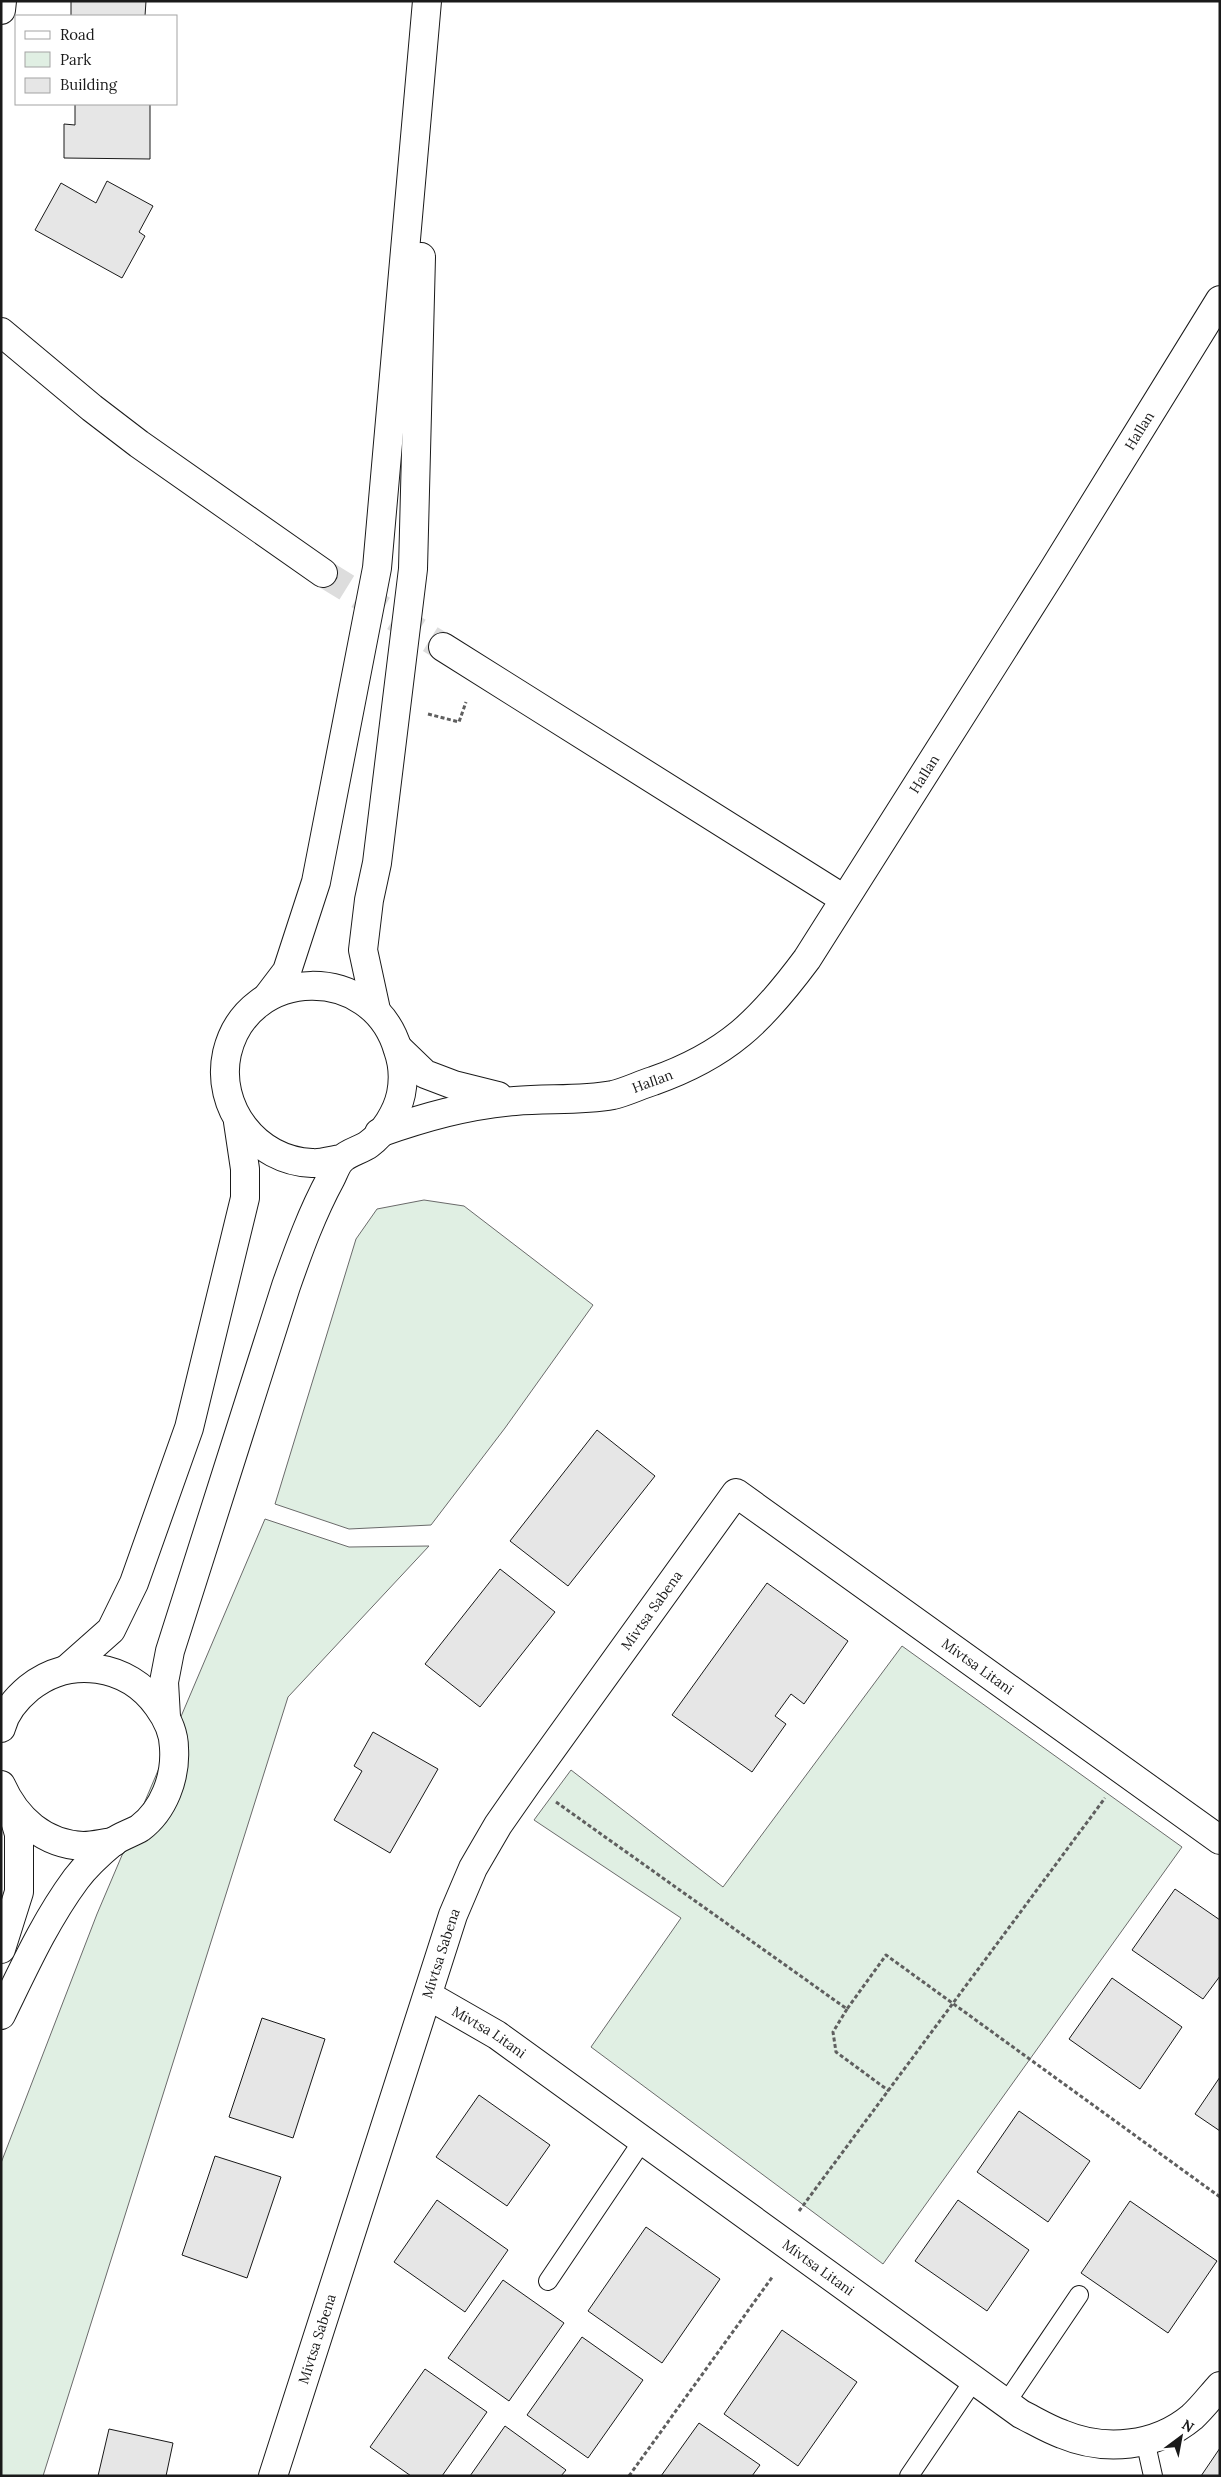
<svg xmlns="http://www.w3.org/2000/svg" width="1221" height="2477" viewBox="0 0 1221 2477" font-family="Lora,serif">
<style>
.green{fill:#e0efe3;stroke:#6a6a6a}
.building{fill:#e6e6e6;stroke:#1a1a1a}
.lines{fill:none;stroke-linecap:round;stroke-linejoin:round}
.street-tunnel{stroke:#ddd;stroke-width:28;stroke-dasharray:28 14;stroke-linecap:butt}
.lane-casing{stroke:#1a1a1a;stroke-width:20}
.street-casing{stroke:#1a1a1a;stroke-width:30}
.secondary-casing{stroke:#1a1a1a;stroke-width:30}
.path{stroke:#5f5f5f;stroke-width:3;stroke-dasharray:4 2.5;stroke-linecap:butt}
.lane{stroke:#fff;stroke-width:18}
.street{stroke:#fff;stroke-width:28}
.secondary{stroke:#fff;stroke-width:28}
.labels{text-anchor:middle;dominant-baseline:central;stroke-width:4;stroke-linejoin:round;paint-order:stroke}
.street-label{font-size:14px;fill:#1a1a1a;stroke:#fff}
</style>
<rect width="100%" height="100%" fill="#fff"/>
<g class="green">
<path d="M 424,1200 L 464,1206 L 593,1305 L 505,1428 L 431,1525 L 349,1529 L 275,1504 L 356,1239 L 377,1209 Z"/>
<path d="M 265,1519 L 349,1547 L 429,1546 L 288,1697 L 43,2476 L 1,2476 L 1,2163 L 97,1914 Z"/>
<path d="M 902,1646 L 1182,1847 L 883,2264 L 591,2047 L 681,1918 L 534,1820 L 571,1770 L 723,1887 Z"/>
</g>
<g class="building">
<path d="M 71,1 L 146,1 L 145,16 L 71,16 Z"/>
<path d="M 75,104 L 150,104 L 150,159 L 64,158 L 64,124 L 75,125 Z"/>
<path d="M 107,181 L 153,206 L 139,232 L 145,236 L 122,278 L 35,230 L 61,183 L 96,203 Z"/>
<path d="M 597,1430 L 655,1476 L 568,1586 L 510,1541 Z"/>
<path d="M 500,1569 L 555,1612 L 480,1707 L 425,1664 Z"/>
<path d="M 767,1583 L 848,1641 L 804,1704 L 791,1694 L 775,1716 L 786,1724 L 752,1772 L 672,1715 Z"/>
<path d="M 373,1732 L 438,1769 L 390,1853 L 334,1820 L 362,1771 L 354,1766 Z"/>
<path d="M 1175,1889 L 1220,1920 L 1220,1976 L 1203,1999 L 1132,1950 Z"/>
<path d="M 1112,1978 L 1182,2027 L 1140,2089 L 1069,2039 Z"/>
<path d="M 262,2018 L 325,2039 L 293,2138 L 229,2117 Z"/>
<path d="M 1220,2077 L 1220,2131 L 1195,2114 Z"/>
<path d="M 479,2095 L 550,2145 L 507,2206 L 436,2157 Z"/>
<path d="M 1019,2111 L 1090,2161 L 1048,2222 L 977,2172 Z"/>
<path d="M 215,2156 L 281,2177 L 247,2278 L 182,2255 Z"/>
<path d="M 437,2200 L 508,2250 L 465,2312 L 394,2262 Z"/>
<path d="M 958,2200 L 1029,2250 L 987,2311 L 915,2261 Z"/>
<path d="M 1130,2201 L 1217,2261 L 1168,2333 L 1081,2273 Z"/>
<path d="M 646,2227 L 720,2279 L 662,2363 L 588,2311 Z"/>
<path d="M 503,2280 L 564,2323 L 509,2401 L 448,2358 Z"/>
<path d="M 782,2330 L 857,2382 L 798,2466 L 724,2414 Z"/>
<path d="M 582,2337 L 643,2380 L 588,2458 L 527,2415 Z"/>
<path d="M 425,2369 L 487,2412 L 442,2476 L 411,2476 L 370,2447 Z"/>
<path d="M 699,2423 L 760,2465 L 752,2476 L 661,2476 Z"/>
<path d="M 505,2426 L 566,2470 L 561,2476 L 470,2476 Z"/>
<path d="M 109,2429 L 173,2443 L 166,2476 L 98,2476 Z"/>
<path d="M 1220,2448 L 1220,2476 L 1201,2476 Z"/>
</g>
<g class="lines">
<path class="street-tunnel" d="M 323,573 L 443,647"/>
<defs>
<g id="lane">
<path d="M 548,2281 L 643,2140"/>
<path d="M 1006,2403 L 1079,2295"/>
<path d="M 1145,2440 L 1153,2476"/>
<path d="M 909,2476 L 974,2380"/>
</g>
<g id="street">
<path d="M 1,10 L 2,1"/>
<path d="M 1,332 L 92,408 L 139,444 L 323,573"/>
<path d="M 443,647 L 844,899"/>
<path id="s1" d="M 429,1996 L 497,2035 L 1021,2414 C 1035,2421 1048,2429 1062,2434 C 1105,2452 1156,2447 1192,2417 C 1202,2408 1211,2396 1220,2386"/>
<path id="s2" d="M 273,2476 L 453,1915 L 473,1868 L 498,1825 L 528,1782 L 736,1493 L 1220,1840"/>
</g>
<g id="secondary">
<path d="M 268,996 L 287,971 L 316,882 L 377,568 L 427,1"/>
<path d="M 376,1010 L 363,950 L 369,900 L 377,863 L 413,569 L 421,257"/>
<path d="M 398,1048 L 425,1074 L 454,1085 L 498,1096"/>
<path id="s3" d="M 379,1133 C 425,1117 467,1105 515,1101 C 548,1098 580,1101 613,1095 C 626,1092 640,1085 653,1081 C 727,1055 761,1021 807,959 L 1052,572 L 1220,300"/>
<path d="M 67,1669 L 111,1630 L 134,1583 L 189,1428 L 245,1198 L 245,1169 L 238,1122"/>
<path d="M 166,1717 L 164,1682 L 170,1651 L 286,1286 C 299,1249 312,1213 331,1178 C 334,1172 337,1163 342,1159 C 349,1152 361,1150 369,1144 C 384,1133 397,1113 401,1094 C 404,1079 403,1064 398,1050 C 373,963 248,965 227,1053 C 215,1107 256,1161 312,1163 C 321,1164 332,1160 342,1159"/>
<path d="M 1,1728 C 5,1712 17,1698 29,1688 C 70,1655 128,1664 158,1706 C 166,1717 174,1733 174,1748 C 176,1777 164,1810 140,1828 C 132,1833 121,1836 113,1842 C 101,1852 85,1867 76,1879 C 45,1921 24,1968 1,2015"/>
<path d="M 1,1785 C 16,1819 44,1844 83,1846 C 93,1846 104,1843 114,1842"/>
<path d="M 1,1949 L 19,1892 L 19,1834 L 10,1804"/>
</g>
</defs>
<use href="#lane" class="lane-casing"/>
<use href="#street" class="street-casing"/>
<use href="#secondary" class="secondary-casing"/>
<g class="path">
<path d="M 428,714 L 459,722 L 466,702"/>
<path d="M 556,1802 L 847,2009 L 886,1955 L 1220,2197"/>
<path d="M 847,2009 L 833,2032 L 836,2052 L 889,2091"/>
<path d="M 799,2211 L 1105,1798"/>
<path d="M 629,2476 L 773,2276"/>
</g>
<use href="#lane" class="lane"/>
<use href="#street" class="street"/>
<use href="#secondary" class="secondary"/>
</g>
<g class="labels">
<g class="street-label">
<text stroke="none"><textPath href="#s3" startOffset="1105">HaIlan</textPath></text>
<text stroke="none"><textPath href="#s3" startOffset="700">HaIlan</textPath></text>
<text stroke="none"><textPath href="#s3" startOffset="280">HaIlan</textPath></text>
<text stroke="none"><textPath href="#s2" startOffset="954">Mivtsa Sabena</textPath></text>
<text stroke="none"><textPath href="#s2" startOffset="1396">Mivtsa Litani</textPath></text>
<text stroke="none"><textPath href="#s2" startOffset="549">Mivtsa Sabena</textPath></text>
<text stroke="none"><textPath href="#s1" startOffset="70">Mivtsa Litani</textPath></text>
<text stroke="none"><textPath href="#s1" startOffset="475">Mivtsa Litani</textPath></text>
<text stroke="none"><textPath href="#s2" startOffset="144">Mivtsa Sabena</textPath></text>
</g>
</g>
<rect width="1221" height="2477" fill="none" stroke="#1a1a1a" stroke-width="5"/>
<rect x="15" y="15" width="162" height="90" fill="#ffffff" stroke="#a3a3a3"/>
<rect x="25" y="31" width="25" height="8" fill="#ffffff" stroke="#a3a3a3"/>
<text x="60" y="40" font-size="15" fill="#1a1a1a">Road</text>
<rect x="25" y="52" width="25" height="15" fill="#e0efe3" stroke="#a3a3a3"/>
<text x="60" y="65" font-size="15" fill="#1a1a1a">Park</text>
<rect x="25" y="78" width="25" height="15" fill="#e6e6e6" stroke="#a3a3a3"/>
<text x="60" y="90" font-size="15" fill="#1a1a1a">Building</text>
<g transform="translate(1181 2437) rotate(32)" stroke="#ffffff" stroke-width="4" paint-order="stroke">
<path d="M0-4L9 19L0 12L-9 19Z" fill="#1a1a1a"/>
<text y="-8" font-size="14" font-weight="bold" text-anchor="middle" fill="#1a1a1a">N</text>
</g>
</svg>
